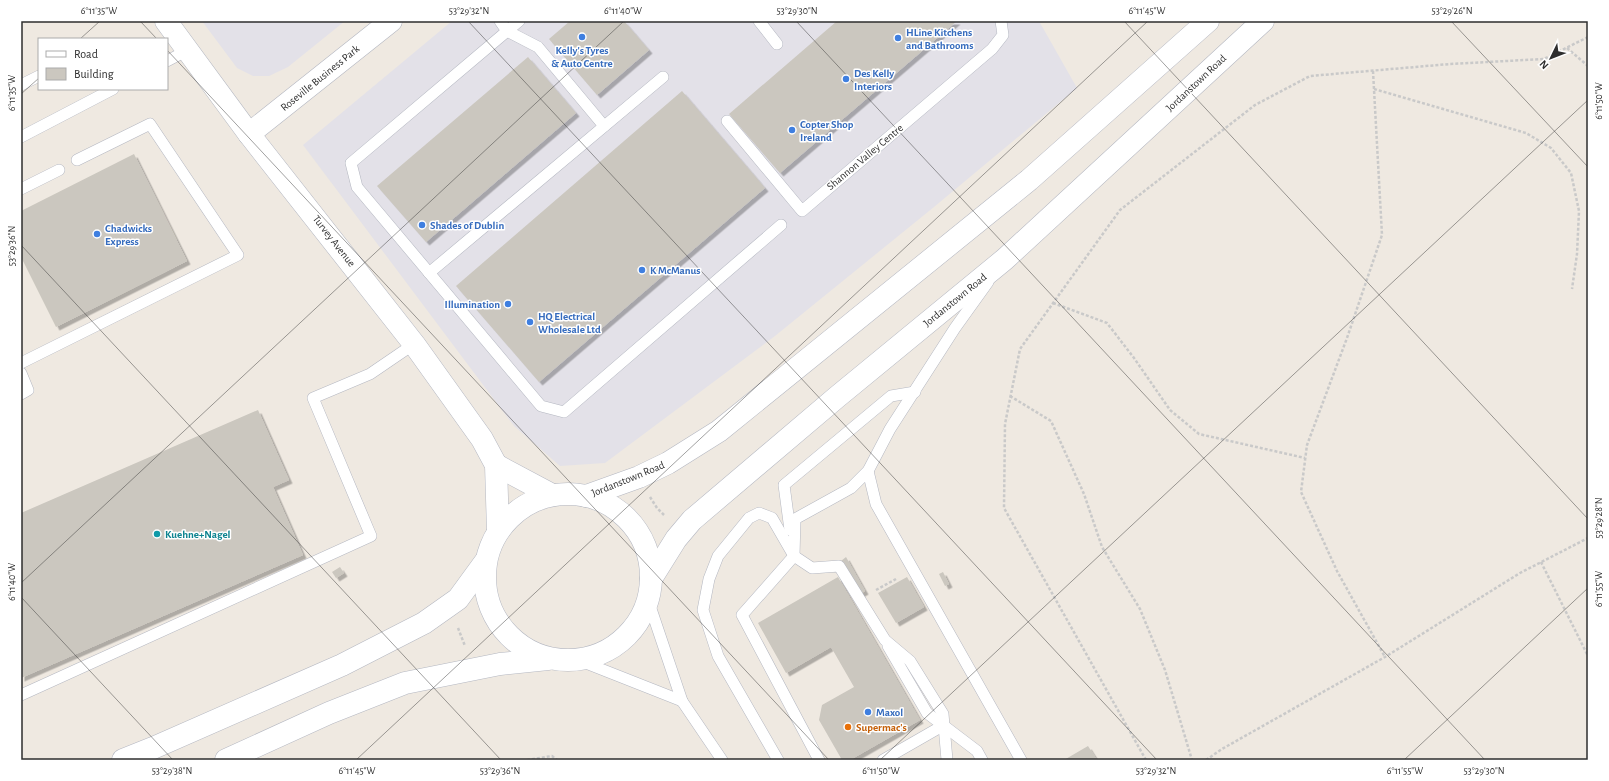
<svg xmlns="http://www.w3.org/2000/svg" width="1609" height="781" viewBox="0 0 1609 781" font-family="'Alegreya Sans',sans-serif">
<style>
.industrial{fill:#e3e1e8}
.building{fill:#cbc7bf;filter:url(#shadow)}
.lines{fill:none;stroke-linecap:round;stroke-linejoin:round}
.service-casing{stroke:#b4b7c1;stroke-width:12}
.minor-casing{stroke:#b4b7c1;stroke-width:23}
.tertiary-casing{stroke:#b4b7c1;stroke-width:23}
.secondary-casing{stroke:#b4b7c1;stroke-width:23}
.path{stroke:#c9c9c9;stroke-width:2.5;stroke-dasharray:3 2;stroke-linecap:butt}
.service{stroke:#fff;stroke-width:11}
.minor{stroke:#fff;stroke-width:22}
.tertiary{stroke:#fff;stroke-width:22}
.secondary{stroke:#fff;stroke-width:22}
.ticks{fill:none;stroke:#2e2e2e;stroke-width:1;stroke-opacity:0.45}
.shop-dot{fill:#3f7fe0;stroke:#fff;stroke-width:1.5}
.culture-dot{fill:#0f9aa8;stroke:#fff;stroke-width:1.5}
.food-dot{fill:#e8710a;stroke:#fff;stroke-width:1.5}
.labels{text-anchor:middle;dominant-baseline:central;stroke-width:3;stroke-linejoin:round;paint-order:stroke}
.shop-label{font-size:11px;font-weight:bold;fill:#366cbe;stroke:#fff;text-anchor:start}
.street-label{font-size:11px;fill:#2e2e2e;stroke:#fff}
.culture-label{font-size:11px;font-weight:bold;fill:#0d838f;stroke:#fff;text-anchor:start}
.food-label{font-size:11px;font-weight:bold;fill:#c56008;stroke:#fff;text-anchor:start}
.neatline{fill:none;stroke:#2e2e2e;stroke-width:1.5}
.ticks-label{font-size:10px;text-anchor:middle;fill:#2e2e2e}
</style>
<defs>
<filter id="shadow"><feDropShadow dx="3.5" dy="3.5" stdDeviation="0" flood-color="#0004"/></filter>
</defs>
<rect width="100%" height="100%" fill="#efe9e1"/>
<g class="industrial">
<path d="M 202,21 L 345,21 L 288,67 L 269,76 L 253,76 L 237,68 Z"/>
<path d="M 452,21 L 1039,21 L 1077,88 L 934,207 L 775,336 L 605,463 L 560,466 L 514,426 L 303,145 Z"/>
</g>
<g class="building">
<path d="M 570,21 L 624,21 L 649,50 L 597,95 L 549,39 Z"/>
<path d="M 837,21 L 957,21 L 780,173 L 729,114 Z"/>
<path d="M 528,57 L 576,113 L 426,242 L 377,186 Z"/>
<path d="M 682,91 L 765,188 L 539,382 L 456,286 Z"/>
<path d="M 134,154 L 187,261 L 56,327 L 21,257 L 21,211 Z"/>
<path d="M 258,410 L 289,480 L 273,487 L 303,555 L 21,678 L 21,513 Z"/>
<path d="M 846,557 L 865,591 L 860,594 L 841,561 Z"/>
<path d="M 340,567 L 344,573 L 336,578 L 332,572 Z"/>
<path d="M 943,572 L 949,584 L 945,586 L 939,574 Z"/>
<path d="M 838,577 L 920,720 L 850,760 L 842,760 L 819,720 L 822,705 L 854,687 L 831,647 L 786,673 L 758,623 Z"/>
<path d="M 907,577 L 924,607 L 896,623 L 878,593 Z"/>
<path d="M 1088,746 L 1097,760 L 1064,760 Z"/>
</g>
<g class="lines">
<defs>
<g id="service">
<path d="M 500,21 L 507,31 L 538,47 L 604,126"/>
<path d="M 519,21 L 351,163 L 357,187 L 541,406 L 564,412 L 781,225"/>
<path d="M 759,21 L 777,44"/>
<path d="M 167,61 L 188,50"/>
<path d="M 21,85 L 39,76"/>
<path d="M 727,121 L 802,211 L 992,49 L 1003,35 L 1001,21"/>
<path d="M 21,137 L 113,89"/>
<path d="M 21,189 L 59,170"/>
<path d="M 429,273 L 663,77"/>
<path d="M 21,363 L 238,255 L 150,124 L 77,160"/>
<path d="M 21,373 L 28,390 L 21,394"/>
<path d="M 868,471 L 876,504 L 1021,760"/>
<path d="M 790,530 L 784,485 L 891,396 L 915,392"/>
<path d="M 648,600 L 682,701 L 722,760"/>
<path d="M 888,646 L 927,713 L 977,751 L 982,760"/>
<path d="M 578,660 L 682,701"/>
<path d="M 21,695 L 371,536 L 313,398 L 370,374 L 414,344"/>
<path d="M 778,760 L 718,656 L 703,610 L 709,579 L 718,556 L 749,518 L 759,513 L 772,518 L 794,556 L 812,568 L 839,566 L 885,640 L 910,661 L 943,714 L 947,760"/>
<path d="M 819,760 L 742,615 L 794,556 L 795,519 L 851,488 L 868,471 L 890,429 L 955,328 L 988,282"/>
<path d="M 883,760 L 944,725"/>
</g>
<path id="minor" d="M 249,134 L 391,21"/>
<g id="tertiary">
<path d="M 166,21 L 249,134 L 414,344 L 482,439 L 496,465 L 498,531"/>
<path d="M 496,465 L 552,495"/>
</g>
<g id="secondary">
<circle cx="568" cy="577" r="83"/>
<path d="M 586,496 L 639,477 L 668,463 L 719,431 L 1029,180 L 1208,21"/>
<path d="M 651,579 L 676,539 L 692,520 L 837,397 L 1005,259 L 1263,21"/>
<path d="M 123,760 L 153,748 L 342,665 L 424,623 L 458,599 L 485,562"/>
<path d="M 226,760 L 329,713 L 405,683 L 500,664 L 548,659"/>
</g>
</defs>
<use href="#service" class="service-casing"/>
<use href="#minor" class="minor-casing"/>
<use href="#tertiary" class="tertiary-casing"/>
<use href="#secondary" class="secondary-casing"/>
<g class="path">
<path d="M 1567,48 L 1588,66"/>
<path d="M 1373,71 L 1382,235 L 1347,338 L 1307,445 L 1301,492 L 1337,571 L 1385,657"/>
<path d="M 1374,89 L 1526,133 L 1551,148 L 1571,173 L 1579,211 L 1577,254 L 1572,289"/>
<path d="M 1053,303 L 1107,323 L 1134,358 L 1170,410 L 1199,434 L 1305,458"/>
<path d="M 1010,396 L 1051,421 L 1084,494 L 1102,547 L 1140,609 L 1165,670 L 1192,760"/>
<path d="M 650,497 L 657,508 L 664,515"/>
<path d="M 1541,562 L 1588,656"/>
<path d="M 876,590 L 896,579"/>
<path d="M 458,628 L 465,646"/>
<path d="M 527,760 L 552,756 L 557,760"/>
<path d="M 1146,760 L 1004,508 L 1005,424 L 1020,349 L 1120,210 L 1255,105 L 1310,76 L 1450,64 L 1544,59 L 1588,37"/>
<path d="M 1206,760 L 1222,749 L 1385,657 L 1520,573 L 1588,538"/>
</g>
<use href="#service" class="service"/>
<use href="#minor" class="minor"/>
<use href="#tertiary" class="tertiary"/>
<use href="#secondary" class="secondary"/>
</g>
<path class="ticks" d="M 140,21 L 157,39M 468,21 L 1157,760M 796,21 L 1485,760M 1124,21 L 1588,519M 1451,21 L 1588,167M 80,39 L 100,21M 167,50 L 829,760M 21,94 L 39,78M 21,245 L 501,760M 21,583 L 624,21M 21,597 L 173,760M 356,760 L 1148,21M 880,760 L 1588,100M 1404,760 L 1588,588"/>
<g class="shop-dot">
<circle cx="582" cy="37" r="4"/>
<circle cx="898" cy="38" r="4"/>
<circle cx="846" cy="79" r="4"/>
<circle cx="792" cy="130" r="4"/>
<circle cx="422" cy="225" r="4"/>
<circle cx="97" cy="234" r="4"/>
<circle cx="642" cy="270" r="4"/>
<circle cx="508" cy="304" r="4"/>
<circle cx="530" cy="322" r="4"/>
<circle cx="868" cy="712" r="4"/>
</g>
<circle class="culture-dot" cx="157" cy="534" r="4"/>
<circle class="food-dot" cx="848" cy="727" r="4"/>
<g class="labels">
<g class="shop-label">
<text x="906" y="32">HLine Kitchens<tspan x="906" dy="13">and Bathrooms</tspan></text>
<text x="582" y="50" text-anchor="middle">Kelly's Tyres<tspan x="582" dy="13">&amp; Auto Centre</tspan></text>
<text x="854" y="73">Des Kelly<tspan x="854" dy="13">Interiors</tspan></text>
<text x="800" y="124">Copter Shop<tspan x="800" dy="13">Ireland</tspan></text>
<text x="430" y="225">Shades of Dublin</text>
<text x="105" y="228">Chadwicks<tspan x="105" dy="13">Express</tspan></text>
<text x="650" y="270">K McManus</text>
<text x="500" y="304" text-anchor="end">Illumination</text>
<text x="538" y="316">HQ Electrical<tspan x="538" dy="13">Wholesale Ltd</tspan></text>
<text x="876" y="712">Maxol</text>
</g>
<g class="street-label">
<text transform="translate(320 78) rotate(-39)">Roseville Business Park</text>
<text transform="translate(1196 83) rotate(-43)">Jordanstown Road</text>
<text transform="translate(865 157) rotate(-40)">Shannon Valley Centre</text>
<text transform="translate(334 241) rotate(52)">Turvey Avenue</text>
<text transform="translate(955 300) rotate(-39)">Jordanstown Road</text>
<text transform="translate(628 479) rotate(-22)">Jordanstown Road</text>
</g>
<g class="culture-label">
<text x="165" y="534">Kuehne+Nagel</text>
</g>
<g class="food-label">
<text x="856" y="727">Supermac's</text>
</g>
</g>
<rect width="1609" height="781" fill="none" stroke="#ffffff" stroke-width="44"/>
<rect x="38" y="38" width="130" height="52" fill="#ffffff" stroke="#ababab"/>
<rect x="46" y="51" width="20" height="6" fill="#ffffff" stroke="#ababab"/>
<text x="74" y="58" font-size="12" fill="#2e2e2e">Road</text>
<rect x="46" y="68" width="20" height="12" fill="#cbc7bf" stroke="#ababab"/>
<text x="74" y="78" font-size="12" fill="#2e2e2e">Building</text>
<g transform="translate(1551 58) rotate(227)" stroke="#ffffff" stroke-width="3" paint-order="stroke">
<path d="M0-3L7 15L0 10L-7 15Z" fill="#2e2e2e"/>
<text y="-6" font-size="11" font-weight="bold" text-anchor="middle" fill="#2e2e2e">N</text>
</g>
<rect x="22" y="22" width="1565" height="737" class="neatline"/>
<g class="ticks-label">
<text x="99" y="14">6°11'35"W</text>
<text x="469" y="14">53°29'32"N</text>
<text x="623" y="14">6°11'40"W</text>
<text x="797" y="14">53°29'30"N</text>
<text x="1147" y="14">6°11'45"W</text>
<text x="1452" y="14">53°29'26"N</text>
<text transform="translate(11 93) rotate(-90)" y="4">6°11'35"W</text>
<text transform="translate(1598 101) rotate(-90)" y="4">6°11'50"W</text>
<text transform="translate(11 246) rotate(-90)" y="4">53°29'36"N</text>
<text transform="translate(1598 518) rotate(-90)" y="4">53°29'28"N</text>
<text transform="translate(11 582) rotate(-90)" y="4">6°11'40"W</text>
<text transform="translate(1598 589) rotate(-90)" y="4">6°11'55"W</text>
<text x="172" y="774">53°29'38"N</text>
<text x="357" y="774">6°11'45"W</text>
<text x="500" y="774">53°29'36"N</text>
<text x="881" y="774">6°11'50"W</text>
<text x="1156" y="774">53°29'32"N</text>
<text x="1405" y="774">6°11'55"W</text>
<text x="1484" y="774">53°29'30"N</text>
</g>
</svg>
